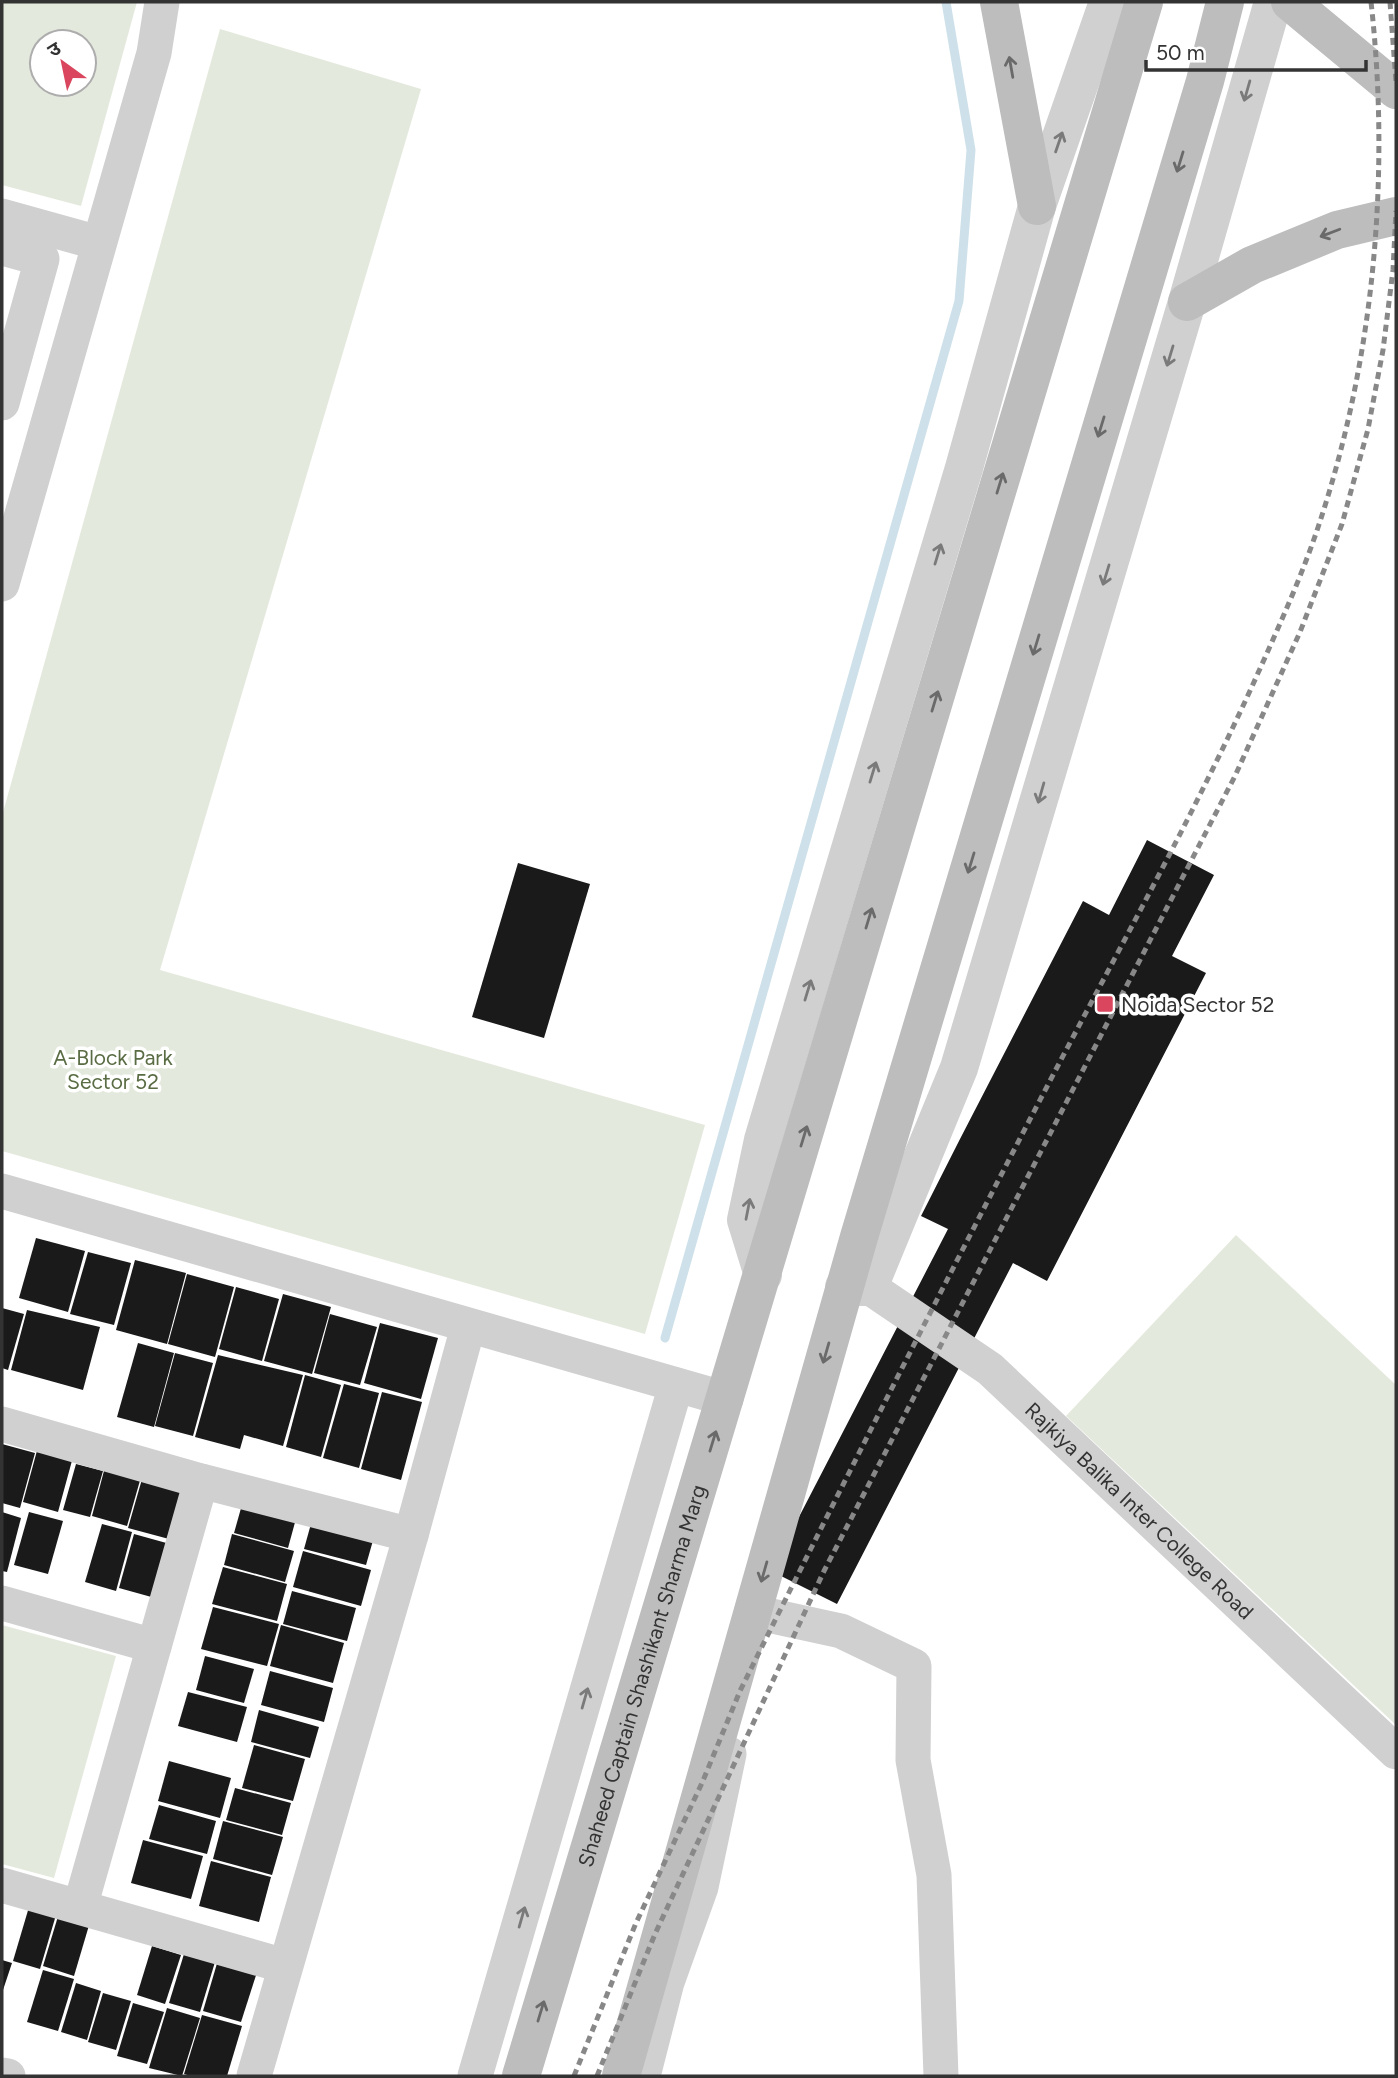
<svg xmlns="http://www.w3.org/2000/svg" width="1398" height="2078" viewBox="0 0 1398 2078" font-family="Figtree,'Noto Sans Devanagari',sans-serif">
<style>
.green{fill:#e4e9dd;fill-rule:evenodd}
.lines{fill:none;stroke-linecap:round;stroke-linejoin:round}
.stream{stroke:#cee1ea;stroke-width:9}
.building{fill:#1a1a1a}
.minor{stroke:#d0d0d0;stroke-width:35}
.tertiary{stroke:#d0d0d0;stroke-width:38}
.secondary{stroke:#bdbdbd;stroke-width:38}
.rail{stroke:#888;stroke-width:5;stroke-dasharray:7 5;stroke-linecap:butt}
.oneway{stroke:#6a6a6a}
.oneway2{stroke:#7a7a7a}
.poi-dot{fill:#d9465d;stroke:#fff;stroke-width:2.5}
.labels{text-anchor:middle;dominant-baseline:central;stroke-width:7;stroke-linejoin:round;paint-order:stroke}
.poi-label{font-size:21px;fill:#333;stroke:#fff;text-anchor:start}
.park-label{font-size:21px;fill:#596c43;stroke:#fff}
.street-label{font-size:21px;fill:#333;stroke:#fff}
</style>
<rect width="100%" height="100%" fill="#fff"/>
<g class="green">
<path d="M 2,2 L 137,2 L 81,206 L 2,185 ZM 42,42 L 84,42 L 84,84 L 42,84 Z"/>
<path d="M 220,29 L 421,89 L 160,970 L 705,1125 L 645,1334 L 2,1151 L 2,816 Z"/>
<path d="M 1236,1235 L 1396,1385 L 1396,1725 L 1066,1416 Z"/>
<path d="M 2,1625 L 116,1656 L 54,1878 L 2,1864 Z"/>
</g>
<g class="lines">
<path class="stream" d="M 665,1338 L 959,301 L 971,150 L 946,2"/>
</g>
<g class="building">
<path d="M 1147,840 L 1214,875 L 1172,956 L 1206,973 L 1047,1281 L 1013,1263 L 837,1604 L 771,1571 L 948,1229 L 921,1216 L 960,1139 L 1083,901 L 1109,915 Z"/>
<path d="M 518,863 L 590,884 L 544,1038 L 472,1017 Z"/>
<path d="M 36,1238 L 85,1251 L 68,1312 L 19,1298 Z"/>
<path d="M 88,1252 L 131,1263 L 114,1325 L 70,1314 Z"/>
<path d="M 135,1260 L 186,1273 L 167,1344 L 116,1330 Z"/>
<path d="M 187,1274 L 234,1287 L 215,1357 L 168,1344 Z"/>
<path d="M 236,1287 L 279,1299 L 262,1361 L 219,1349 Z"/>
<path d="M 283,1294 L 331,1307 L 312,1374 L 264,1361 Z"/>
<path d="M 2,1308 L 24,1314 L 8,1370 L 2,1368 Z"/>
<path d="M 27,1310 L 100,1327 L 83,1390 L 11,1370 Z"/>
<path d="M 330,1314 L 377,1327 L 360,1385 L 314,1373 Z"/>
<path d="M 380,1323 L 438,1338 L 421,1399 L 364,1383 Z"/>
<path d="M 138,1343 L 174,1353 L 154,1427 L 117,1417 Z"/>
<path d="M 175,1353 L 213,1363 L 193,1436 L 155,1426 Z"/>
<path d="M 218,1355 L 303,1375 L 283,1446 L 244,1435 L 240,1449 L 195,1437 Z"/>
<path d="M 305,1375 L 341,1385 L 321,1457 L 286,1447 Z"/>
<path d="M 344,1384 L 379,1393 L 359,1468 L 323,1458 Z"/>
<path d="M 382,1392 L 422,1402 L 401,1480 L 361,1469 Z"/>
<path d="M 2,1444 L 35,1453 L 20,1508 L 2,1503 Z"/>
<path d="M 38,1447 L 73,1457 L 58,1512 L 23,1502 Z"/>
<path d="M 76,1464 L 103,1471 L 90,1517 L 63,1510 Z"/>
<path d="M 105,1467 L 141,1477 L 127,1526 L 92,1516 Z"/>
<path d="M 142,1479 L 182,1490 L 169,1539 L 128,1528 Z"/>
<path d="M 243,1501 L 297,1515 L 288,1548 L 234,1533 Z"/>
<path d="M 2,1512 L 21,1518 L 7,1572 L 2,1571 Z"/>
<path d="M 29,1512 L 63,1521 L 48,1574 L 14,1565 Z"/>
<path d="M 314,1513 L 376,1530 L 366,1565 L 304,1549 Z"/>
<path d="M 102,1524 L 132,1532 L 116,1591 L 85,1582 Z"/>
<path d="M 134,1534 L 170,1544 L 155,1598 L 119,1588 Z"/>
<path d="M 232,1534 L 294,1551 L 285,1582 L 224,1565 Z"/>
<path d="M 303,1551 L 371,1570 L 361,1606 L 293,1587 Z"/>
<path d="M 223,1567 L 287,1584 L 277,1621 L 212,1604 Z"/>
<path d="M 292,1591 L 356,1608 L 347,1641 L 283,1624 Z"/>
<path d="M 213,1607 L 279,1624 L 267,1666 L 201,1649 Z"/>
<path d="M 281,1625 L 344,1643 L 333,1683 L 270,1666 Z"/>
<path d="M 205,1656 L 254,1669 L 244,1703 L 196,1690 Z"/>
<path d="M 270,1671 L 333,1688 L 324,1722 L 261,1705 Z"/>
<path d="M 188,1692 L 247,1707 L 237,1742 L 178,1726 Z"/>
<path d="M 259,1710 L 319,1727 L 310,1758 L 251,1742 Z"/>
<path d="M 254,1745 L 305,1759 L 293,1801 L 242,1788 Z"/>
<path d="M 169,1761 L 231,1778 L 220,1818 L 158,1801 Z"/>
<path d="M 235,1788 L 291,1803 L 282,1835 L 226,1820 Z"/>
<path d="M 159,1805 L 216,1821 L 207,1854 L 149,1839 Z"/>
<path d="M 223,1821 L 283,1837 L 272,1875 L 213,1859 Z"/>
<path d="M 143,1840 L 203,1856 L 191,1899 L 131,1883 Z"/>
<path d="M 211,1861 L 271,1877 L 259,1922 L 199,1906 Z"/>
<path d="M 29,1907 L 56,1915 L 40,1969 L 13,1961 Z"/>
<path d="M 59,1913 L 90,1922 L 74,1976 L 43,1966 Z"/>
<path d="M 152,1946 L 181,1955 L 165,2004 L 137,1995 Z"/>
<path d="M 184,1954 L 215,1962 L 200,2012 L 169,2003 Z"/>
<path d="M 2,1960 L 12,1963 L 2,1993 Z"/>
<path d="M 218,1960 L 257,1972 L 241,2022 L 203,2011 Z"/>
<path d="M 43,1970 L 74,1979 L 58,2031 L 27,2022 Z"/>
<path d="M 76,1983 L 101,1991 L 87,2040 L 61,2032 Z"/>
<path d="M 103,1993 L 131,2001 L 116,2050 L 88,2042 Z"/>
<path d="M 133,2003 L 164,2012 L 147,2064 L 117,2056 Z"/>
<path d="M 167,2008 L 200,2018 L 182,2076 L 149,2068 Z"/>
<path d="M 202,2015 L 242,2026 L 227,2076 L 191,2076 L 184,2074 Z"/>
</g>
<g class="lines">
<g class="minor">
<path d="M 2,216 L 99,243"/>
<path d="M 2,248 L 42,259 L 2,403"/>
<path d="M 2,584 L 154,53 L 162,2"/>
<path d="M 2,1191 L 726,1399"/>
<path id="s1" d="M 869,1287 L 990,1369 L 1396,1752"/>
<path d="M 2,1424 L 201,1481 L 411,1535"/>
<path d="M 2,1603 L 154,1646"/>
<path d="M 772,1616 L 841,1631 L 914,1666 L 913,1760 L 934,1875 L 941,2076"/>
<path d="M 2,1885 L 285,1966"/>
<path d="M 80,1907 L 201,1481"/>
<path d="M 2,2075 L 8,2076"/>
<path d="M 254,2076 L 411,1535 L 468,1327"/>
<path d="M 475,2076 L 676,1385"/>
<path d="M 643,2076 L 667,1982 L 701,1887 L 729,1754"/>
</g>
<g class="tertiary">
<path d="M 763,1275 L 746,1220 L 763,1140 L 964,468 L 1037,206 L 1108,2"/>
<path d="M 844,1287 L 869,1287 L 959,1068 L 1187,302 L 1273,2"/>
</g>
<g class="secondary">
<path d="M 999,2 L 1037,206"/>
<path d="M 1290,2 L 1396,90"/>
<path d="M 1187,302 L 1252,265 L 1337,230 L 1396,216"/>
<path id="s2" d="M 521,2076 L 1144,2"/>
<path d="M 621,2076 L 859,1237 L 1205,81 L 1225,2"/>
</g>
<g class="rail">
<path d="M 1390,2 L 1396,82"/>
<path d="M 574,2076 L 636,1923 L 702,1783 L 740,1691 C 838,1493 938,1296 1040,1100 C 1112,961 1189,825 1254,682 C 1279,626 1305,570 1323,512 C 1375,349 1390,171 1371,2"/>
<path d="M 597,2076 L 655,1934 L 824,1571 L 1235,776 L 1300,632 L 1342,524 L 1368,429 L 1383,350 L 1393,270 L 1396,211"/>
</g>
</g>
<defs><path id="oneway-shaft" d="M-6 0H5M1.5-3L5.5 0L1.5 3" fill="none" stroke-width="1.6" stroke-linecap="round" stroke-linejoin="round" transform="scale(1.75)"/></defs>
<g class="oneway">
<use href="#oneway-shaft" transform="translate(1011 67) rotate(-100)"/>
<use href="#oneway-shaft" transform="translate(1180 162) rotate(107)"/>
<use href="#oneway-shaft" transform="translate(1330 233) rotate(159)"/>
<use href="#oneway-shaft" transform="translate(1101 427) rotate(107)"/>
<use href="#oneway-shaft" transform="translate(1000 483) rotate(-73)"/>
<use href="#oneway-shaft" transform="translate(1036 645) rotate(107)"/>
<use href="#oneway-shaft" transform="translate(935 701) rotate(-73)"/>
<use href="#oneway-shaft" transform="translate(971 863) rotate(107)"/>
<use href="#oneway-shaft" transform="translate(869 918) rotate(-73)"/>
<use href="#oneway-shaft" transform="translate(804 1136) rotate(-73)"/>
<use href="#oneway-shaft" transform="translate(826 1353) rotate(106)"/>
<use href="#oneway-shaft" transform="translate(713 1441) rotate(-73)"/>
<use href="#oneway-shaft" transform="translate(764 1572) rotate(106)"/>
<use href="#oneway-shaft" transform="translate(541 2011) rotate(-73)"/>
</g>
<g class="oneway2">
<use href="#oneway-shaft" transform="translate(1247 91) rotate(106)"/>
<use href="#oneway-shaft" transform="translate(1059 142) rotate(-71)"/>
<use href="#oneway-shaft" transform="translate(1170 356) rotate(107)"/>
<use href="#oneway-shaft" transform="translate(938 554) rotate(-73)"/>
<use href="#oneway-shaft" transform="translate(1106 575) rotate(107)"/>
<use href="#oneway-shaft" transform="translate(873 772) rotate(-73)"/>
<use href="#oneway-shaft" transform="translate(1041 793) rotate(106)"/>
<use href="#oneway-shaft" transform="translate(808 990) rotate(-73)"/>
<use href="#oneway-shaft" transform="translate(748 1209) rotate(-79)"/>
<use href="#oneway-shaft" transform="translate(585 1698) rotate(-74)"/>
<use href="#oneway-shaft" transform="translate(522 1917) rotate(-74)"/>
</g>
<rect class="poi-dot" x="1096" y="995" width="18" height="18" rx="3.5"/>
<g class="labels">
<g class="poi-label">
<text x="1121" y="1004">Noida Sector 52</text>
</g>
<g class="park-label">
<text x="113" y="1057">A-Block Park<tspan x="113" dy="24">Sector 52</tspan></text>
</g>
<g class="street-label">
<text stroke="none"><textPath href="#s1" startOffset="352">Rajkiya Balika Inter College Road</textPath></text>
<text stroke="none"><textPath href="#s2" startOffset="418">Shaheed Captain Shashikant Sharma Marg</textPath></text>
</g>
</g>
<rect width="1398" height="2078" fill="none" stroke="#333333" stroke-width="7"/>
<g transform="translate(63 63) rotate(327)"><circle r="33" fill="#ffffff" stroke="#adadad" stroke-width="2"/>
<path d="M0-5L12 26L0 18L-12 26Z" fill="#d9465d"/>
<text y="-10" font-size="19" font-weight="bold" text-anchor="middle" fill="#333333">उ</text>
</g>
<path d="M1146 60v10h220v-10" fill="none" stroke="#333333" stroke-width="3.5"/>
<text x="1156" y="60" font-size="21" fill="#333333" stroke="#ffffff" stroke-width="5" paint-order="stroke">50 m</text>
</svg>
